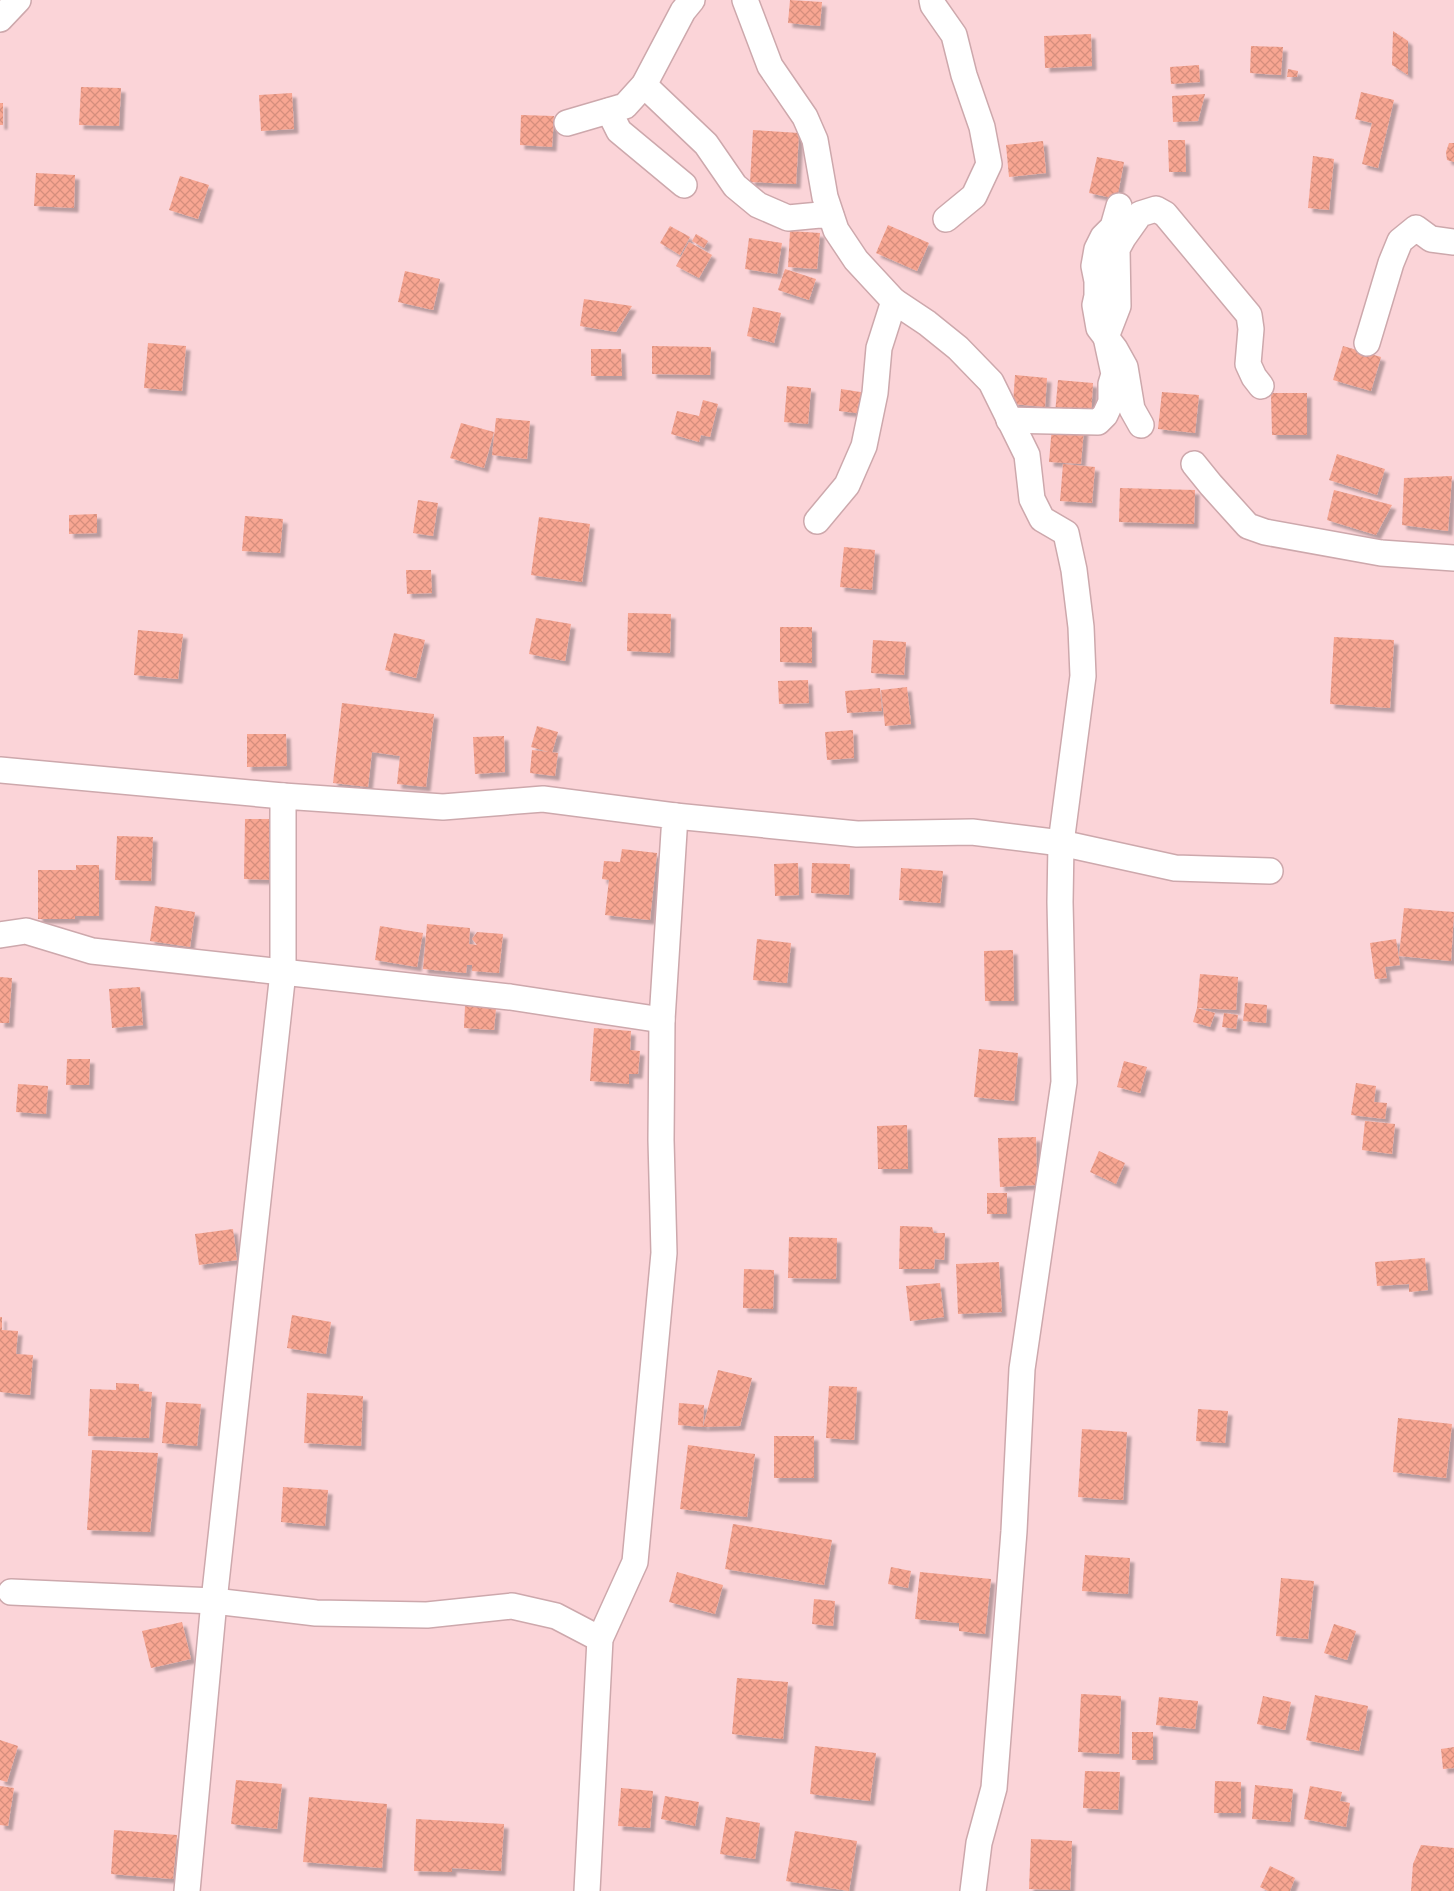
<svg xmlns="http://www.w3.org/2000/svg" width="1454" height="1891" viewBox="0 0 1454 1891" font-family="Arial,sans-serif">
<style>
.building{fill:url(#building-cross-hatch);filter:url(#shadow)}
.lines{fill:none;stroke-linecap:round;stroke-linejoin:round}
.minor-casing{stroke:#cda8ac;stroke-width:28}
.minor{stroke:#fff;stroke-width:25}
</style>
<defs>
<pattern id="building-cross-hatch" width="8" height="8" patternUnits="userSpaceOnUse" patternTransform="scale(1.25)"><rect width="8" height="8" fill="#f8a692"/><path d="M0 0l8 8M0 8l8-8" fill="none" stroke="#d58e7d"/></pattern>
<filter id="shadow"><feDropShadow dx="4.5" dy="4.5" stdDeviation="1" flood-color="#0004"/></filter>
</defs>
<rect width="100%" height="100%" fill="#fbd4d8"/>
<g class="building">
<path d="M 790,0 L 822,2 L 820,26 L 788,23 Z"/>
<path d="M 1393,31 L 1408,41 L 1408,75 L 1392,65 Z"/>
<path d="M 1091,34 L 1092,66 L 1045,68 L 1044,36 Z"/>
<path d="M 1251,46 L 1283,47 L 1281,75 L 1250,73 Z"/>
<path d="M 1199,65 L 1200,82 L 1171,84 L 1170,67 Z"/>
<path d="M 1288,69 L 1298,71 L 1297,77 L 1287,77 Z"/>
<path d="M 81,87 L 121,88 L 119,126 L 79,125 Z"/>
<path d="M 1361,92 L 1394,100 L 1378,168 L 1362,164 L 1372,123 L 1355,119 Z"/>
<path d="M 292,93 L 294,129 L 261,131 L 259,95 Z"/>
<path d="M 1205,94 L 1198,121 L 1173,122 L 1172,96 Z"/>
<rect x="0" y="103" width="3" height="22"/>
<path d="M 521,115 L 554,116 L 552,147 L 520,145 Z"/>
<path d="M 753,130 L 799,133 L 796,184 L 750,182 Z"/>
<path d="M 1168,140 L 1185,140 L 1186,172 L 1169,172 Z"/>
<path d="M 1043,141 L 1046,173 L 1009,177 L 1006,145 Z"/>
<path d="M 1449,143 L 1454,143 L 1454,162 L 1447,160 L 1446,152 Z"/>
<path d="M 1313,156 L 1334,159 L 1329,210 L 1308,208 Z"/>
<path d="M 1097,157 L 1124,162 L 1117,199 L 1089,193 Z"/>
<path d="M 36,173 L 75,175 L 74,208 L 34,206 Z"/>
<path d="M 180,176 L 209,185 L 198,219 L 169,210 Z"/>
<path d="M 888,225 L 929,243 L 917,271 L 876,253 Z"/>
<path d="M 670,226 L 690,237 L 680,255 L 660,243 Z"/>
<path d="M 790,231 L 820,233 L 817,269 L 788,267 Z"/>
<path d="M 696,234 L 708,241 L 704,248 L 692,241 Z"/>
<path d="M 749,238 L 782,243 L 777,274 L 745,269 Z"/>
<path d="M 689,242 L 712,255 L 699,278 L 676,266 Z"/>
<path d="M 785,269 L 816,279 L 809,300 L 778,290 Z"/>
<path d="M 405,271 L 440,279 L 433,310 L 398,302 Z"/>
<path d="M 584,299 L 632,306 L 616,332 L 580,326 Z"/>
<path d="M 753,307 L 781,313 L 774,343 L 747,336 Z"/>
<path d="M 148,343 L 186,346 L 182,391 L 144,388 Z"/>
<path d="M 652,346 L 711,347 L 710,375 L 652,374 Z"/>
<path d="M 1343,346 L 1381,357 L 1371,391 L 1333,380 Z"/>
<path d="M 591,349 L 621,349 L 622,376 L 591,376 Z"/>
<path d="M 1015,375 L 1047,378 L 1045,407 L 1013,404 Z"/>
<path d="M 1058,380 L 1093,383 L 1091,416 L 1055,414 Z"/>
<path d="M 787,386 L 811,388 L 808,424 L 784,422 Z"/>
<path d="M 841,389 L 867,393 L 864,414 L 839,411 Z"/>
<path d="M 1162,392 L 1199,395 L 1195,433 L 1158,429 Z"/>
<path d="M 1271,393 L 1307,393 L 1307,435 L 1272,435 Z"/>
<path d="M 703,400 L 718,404 L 710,437 L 701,435 L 699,442 L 671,434 L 677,411 L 699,416 Z"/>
<path d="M 496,418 L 530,421 L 527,459 L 492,455 Z"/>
<path d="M 461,423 L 494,432 L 484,468 L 450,458 Z"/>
<path d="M 1052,426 L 1084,428 L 1081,464 L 1049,462 Z"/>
<path d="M 1337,454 L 1385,469 L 1377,495 L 1329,480 Z"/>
<path d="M 1063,464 L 1095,467 L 1092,503 L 1060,501 Z"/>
<path d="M 1452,476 L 1448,531 L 1402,525 L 1404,478 Z"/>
<path d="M 1120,488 L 1195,490 L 1194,524 L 1119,522 Z"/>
<path d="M 1334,490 L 1392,505 L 1376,535 L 1327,520 Z"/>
<path d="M 418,500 L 438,503 L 433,536 L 413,533 Z"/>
<path d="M 97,514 L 97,533 L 69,534 L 69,515 Z"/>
<path d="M 245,516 L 283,519 L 280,553 L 242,551 Z"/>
<path d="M 539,517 L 590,524 L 582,582 L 531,575 Z"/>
<path d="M 844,547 L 875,550 L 872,590 L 840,587 Z"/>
<path d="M 406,570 L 431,570 L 432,593 L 407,594 Z"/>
<path d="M 628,613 L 671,614 L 670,653 L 627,651 Z"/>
<path d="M 536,618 L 571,624 L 565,661 L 529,654 Z"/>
<path d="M 780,627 L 812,627 L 812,663 L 780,662 Z"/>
<path d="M 138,630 L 183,634 L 178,679 L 134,675 Z"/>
<path d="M 394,633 L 425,640 L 416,678 L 385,670 Z"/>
<path d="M 1334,637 L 1394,640 L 1390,708 L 1330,704 Z"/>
<path d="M 873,640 L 906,642 L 904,675 L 871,673 Z"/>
<path d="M 808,680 L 809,703 L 779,704 L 778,681 Z"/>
<path d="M 907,687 L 911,724 L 885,726 L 881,690 Z"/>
<path d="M 880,688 L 882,711 L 847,713 L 845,691 Z"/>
<path d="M 342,703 L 434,714 L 426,787 L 397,784 L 400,756 L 372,752 L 368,787 L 333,783 Z"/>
<path d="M 537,726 L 558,732 L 552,753 L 531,747 Z"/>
<path d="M 853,730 L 854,758 L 827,760 L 825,732 Z"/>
<path d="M 247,734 L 286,734 L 287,766 L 247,767 Z"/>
<path d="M 504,736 L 505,772 L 475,774 L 473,737 Z"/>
<path d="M 532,750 L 558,753 L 555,776 L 530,773 Z"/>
<path d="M 245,819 L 269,819 L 269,843 L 274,843 L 273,880 L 244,879 Z"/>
<path d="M 117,836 L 153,837 L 151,881 L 115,880 Z"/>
<path d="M 622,849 L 657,853 L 650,920 L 605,915 L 609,880 L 602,879 L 604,861 L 620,862 Z"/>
<path d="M 798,863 L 799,895 L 775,896 L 774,864 Z"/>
<path d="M 812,863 L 850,864 L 849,895 L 811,893 Z"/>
<path d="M 76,865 L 99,865 L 99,916 L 75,916 L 75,919 L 38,919 L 38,870 L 76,870 Z"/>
<path d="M 901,868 L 943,871 L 940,903 L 899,900 Z"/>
<path d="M 155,906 L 195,912 L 190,947 L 150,941 Z"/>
<path d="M 1404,908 L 1454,912 L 1451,961 L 1399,956 Z"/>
<path d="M 427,924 L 470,928 L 469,944 L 477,945 L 472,939 L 477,932 L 503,934 L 499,973 L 472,971 L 472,965 L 467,965 L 466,973 L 423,969 Z"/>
<path d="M 380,926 L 423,933 L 417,967 L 375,960 Z"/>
<path d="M 757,939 L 791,943 L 787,983 L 753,980 Z"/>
<path d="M 1396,939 L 1400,965 L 1385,967 L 1387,978 L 1375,979 L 1370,943 Z"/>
<path d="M 1013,950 L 1014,1001 L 985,1001 L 984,951 Z"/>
<path d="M 1200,974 L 1238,977 L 1236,1010 L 1197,1008 Z"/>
<path d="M 0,977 L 12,978 L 9,1023 L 0,1023 Z"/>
<path d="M 140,987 L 143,1025 L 112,1028 L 109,989 Z"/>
<path d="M 1245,1003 L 1267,1005 L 1266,1023 L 1243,1021 Z"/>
<path d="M 465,1006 L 496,1008 L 494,1030 L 464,1028 Z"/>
<path d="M 1197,1008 L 1215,1013 L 1210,1027 L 1193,1022 Z"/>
<path d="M 1224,1013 L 1238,1015 L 1236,1029 L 1222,1027 Z"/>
<path d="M 594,1028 L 631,1031 L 630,1050 L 640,1051 L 638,1074 L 629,1074 L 629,1084 L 590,1081 Z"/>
<path d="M 979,1049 L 1018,1053 L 1014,1101 L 974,1097 Z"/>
<path d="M 67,1059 L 90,1059 L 89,1085 L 66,1085 Z"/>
<path d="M 1124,1061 L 1147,1067 L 1140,1093 L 1117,1087 Z"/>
<path d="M 1356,1083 L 1376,1086 L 1374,1102 L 1387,1103 L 1385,1119 L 1351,1115 Z"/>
<path d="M 18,1084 L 48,1086 L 46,1114 L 16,1112 Z"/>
<path d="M 1365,1121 L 1395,1124 L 1392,1154 L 1362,1150 Z"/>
<path d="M 907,1125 L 908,1169 L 878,1169 L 877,1126 Z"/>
<path d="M 1036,1137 L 1037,1185 L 1000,1187 L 998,1138 Z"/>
<path d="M 1099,1151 L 1125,1163 L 1116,1184 L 1090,1172 Z"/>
<rect x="987" y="1193" width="20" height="21"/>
<path d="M 900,1226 L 932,1227 L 934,1233 L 945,1233 L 944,1260 L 935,1259 L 934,1269 L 899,1269 Z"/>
<path d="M 233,1229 L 237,1260 L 199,1265 L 195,1234 Z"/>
<path d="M 789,1237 L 837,1238 L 836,1279 L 788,1278 Z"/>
<path d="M 1425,1258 L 1428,1290 L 1409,1292 L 1409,1284 L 1377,1286 L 1375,1262 Z"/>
<path d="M 999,1262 L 1002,1312 L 958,1314 L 956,1264 Z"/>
<path d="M 744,1269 L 774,1270 L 773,1309 L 743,1308 Z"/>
<path d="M 940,1283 L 944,1317 L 910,1321 L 906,1286 Z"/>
<path d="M 292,1315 L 331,1322 L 326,1354 L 287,1348 Z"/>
<path d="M 0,1317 L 2,1317 L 2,1330 L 18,1331 L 16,1354 L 33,1355 L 30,1395 L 0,1392 Z"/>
<path d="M 718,1370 L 752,1378 L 740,1426 L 703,1427 Z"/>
<path d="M 116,1383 L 139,1384 L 139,1391 L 152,1392 L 149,1438 L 88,1436 L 90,1389 L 116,1390 Z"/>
<path d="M 829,1386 L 857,1387 L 854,1440 L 826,1438 Z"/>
<path d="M 307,1393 L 363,1396 L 361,1446 L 304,1443 Z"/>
<path d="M 166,1402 L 201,1404 L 197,1446 L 162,1443 Z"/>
<path d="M 679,1403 L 704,1405 L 703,1427 L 678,1425 Z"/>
<path d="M 1198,1409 L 1228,1411 L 1225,1443 L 1196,1441 Z"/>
<path d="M 1398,1418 L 1452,1424 L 1446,1478 L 1393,1472 Z"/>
<path d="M 1082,1429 L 1127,1432 L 1123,1500 L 1078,1497 Z"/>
<rect x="774" y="1436" width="40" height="42"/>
<path d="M 688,1445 L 755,1454 L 747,1517 L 680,1509 Z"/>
<path d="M 92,1450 L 158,1453 L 150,1532 L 87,1530 Z"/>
<path d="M 283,1487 L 328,1490 L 325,1526 L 281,1522 Z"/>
<path d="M 733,1524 L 832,1540 L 824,1585 L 725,1569 Z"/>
<path d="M 1085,1555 L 1130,1558 L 1128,1594 L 1082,1591 Z"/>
<path d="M 891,1567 L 911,1571 L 908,1588 L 888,1584 Z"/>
<path d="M 677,1572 L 723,1585 L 715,1614 L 669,1602 Z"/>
<path d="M 920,1572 L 991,1579 L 985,1634 L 959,1631 L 959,1623 L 915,1619 Z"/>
<path d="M 1281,1578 L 1314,1581 L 1308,1639 L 1276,1636 Z"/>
<path d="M 814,1599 L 835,1601 L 833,1626 L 812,1624 Z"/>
<path d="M 182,1622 L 191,1659 L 151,1668 L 142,1631 Z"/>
<path d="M 1334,1624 L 1356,1631 L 1347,1660 L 1324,1653 Z"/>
<path d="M 737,1678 L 788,1682 L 783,1739 L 732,1734 Z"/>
<path d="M 1081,1694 L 1121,1696 L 1119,1754 L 1078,1752 Z"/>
<path d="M 1315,1695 L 1368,1706 L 1359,1751 L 1306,1740 Z"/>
<path d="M 1263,1696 L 1291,1702 L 1285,1730 L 1257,1724 Z"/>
<path d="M 1159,1697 L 1198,1701 L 1195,1729 L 1156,1725 Z"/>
<rect x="1132" y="1732" width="21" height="28"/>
<path d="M 0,1740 L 18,1746 L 7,1782 L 0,1780 Z"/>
<path d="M 815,1746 L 876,1753 L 870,1801 L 810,1794 Z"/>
<path d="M 1454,1747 L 1454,1768 L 1443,1769 L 1441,1749 Z"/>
<path d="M 1085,1771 L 1120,1772 L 1118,1810 L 1083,1808 Z"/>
<path d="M 236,1780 L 282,1784 L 277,1829 L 231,1824 Z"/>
<path d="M 1215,1781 L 1241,1782 L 1241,1813 L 1214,1813 Z"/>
<path d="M 1255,1785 L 1293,1789 L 1290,1822 L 1252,1819 Z"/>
<path d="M 0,1786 L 14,1788 L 8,1826 L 0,1825 Z"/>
<path d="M 1310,1786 L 1342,1792 L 1340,1801 L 1350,1803 L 1346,1827 L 1304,1819 Z"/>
<path d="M 621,1788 L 653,1791 L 650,1828 L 618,1826 Z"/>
<path d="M 665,1796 L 699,1802 L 695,1826 L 661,1819 Z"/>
<path d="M 309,1797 L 387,1804 L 382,1868 L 303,1862 Z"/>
<path d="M 726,1817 L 760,1823 L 755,1859 L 720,1854 Z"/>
<path d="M 416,1819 L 504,1824 L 501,1871 L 452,1868 L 452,1872 L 414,1871 Z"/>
<path d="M 114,1830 L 177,1835 L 173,1879 L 111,1874 Z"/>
<path d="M 795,1831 L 857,1841 L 849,1891 L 786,1881 Z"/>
<path d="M 1031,1839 L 1072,1841 L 1070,1890 L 1029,1889 Z"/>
<path d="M 1421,1845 L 1454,1848 L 1454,1891 L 1411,1891 L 1413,1864 Z"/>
<path d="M 1270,1866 L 1295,1878 L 1290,1891 L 1268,1891 L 1260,1887 Z"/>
</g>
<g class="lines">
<defs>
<g id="minor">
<path d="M 745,0 L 770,66 L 805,117 L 815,140 L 825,197 L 836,230 L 856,260 L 894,301 L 927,323 L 958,348 L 991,382 L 1027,455 L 1032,499 L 1042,519 L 1066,533 L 1074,570 L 1081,627 L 1083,676 L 1061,843 L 1060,902 L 1064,1082 L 1022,1369 L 1014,1531 L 994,1788 L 979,1843 L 973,1891"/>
<path d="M 932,0 L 933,5 L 954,35 L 964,75 L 982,127 L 989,164 L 974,196 L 946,219"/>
<path d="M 0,19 L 18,0"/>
<path d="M 644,85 L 706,144 L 735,186 L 758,205 L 788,218 L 820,215 L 831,216"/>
<path d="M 609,111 L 619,131 L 684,185"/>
<path d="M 567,123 L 625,106 L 644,85 L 683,11 L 692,0"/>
<path d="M 1119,206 L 1113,227 L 1103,237 L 1097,249 L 1094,266 L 1097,281 L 1097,296 L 1095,305 L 1099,328 L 1115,349 L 1125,367 L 1132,409 L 1141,425"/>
<path d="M 1367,343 L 1391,263 L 1400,241 L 1416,228 L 1431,239 L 1454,242"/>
<path d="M 1009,420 L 1098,422 L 1105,415 L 1111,402 L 1111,384 L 1114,374 L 1106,337 L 1118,306 L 1117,249 L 1123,238 L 1140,214 L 1156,209 L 1165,214 L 1249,315 L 1251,329 L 1248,364 L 1254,377 L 1261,386"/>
<path d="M 1194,464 L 1211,485 L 1248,526 L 1265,532 L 1381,553 L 1454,558"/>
<path d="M 817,521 L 847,485 L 864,446 L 875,393 L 879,348 L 894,301"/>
<path d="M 0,770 L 283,796"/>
<path d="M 675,816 L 857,834 L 972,832 L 1061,843 L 1175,868 L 1270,871"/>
<path d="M 0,935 L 26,931 L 92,951 L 510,997 L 662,1020"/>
<path d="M 11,1592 L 214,1601 L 316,1613 L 427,1615 L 512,1606 L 556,1616 L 600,1639"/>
<path d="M 187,1891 L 214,1601 L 283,972 L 283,796 L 443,807 L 543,799 L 675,816 L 662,1020 L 661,1140 L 664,1253 L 635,1562 L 600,1639 L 587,1891"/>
</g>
</defs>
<use href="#minor" class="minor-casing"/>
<use href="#minor" class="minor"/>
</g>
</svg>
